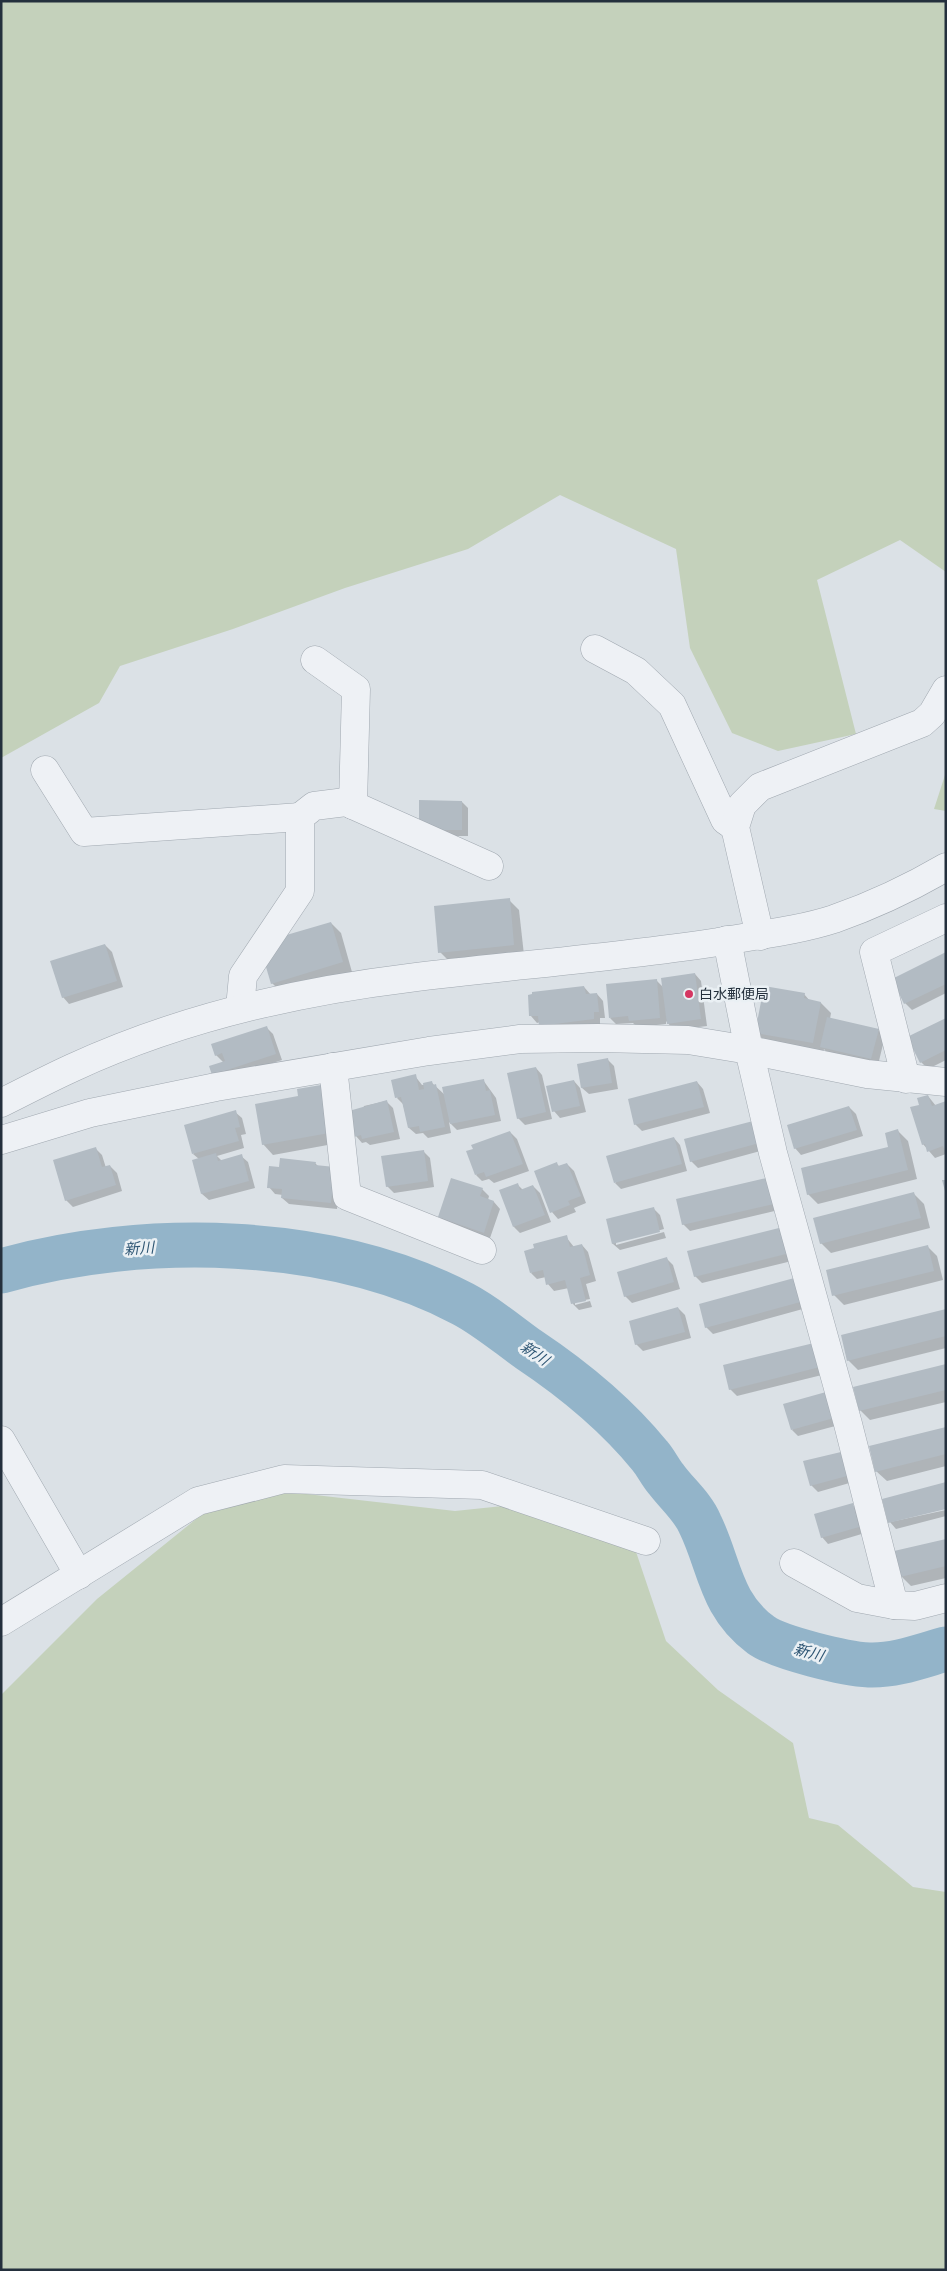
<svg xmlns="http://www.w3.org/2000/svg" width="947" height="2271" viewBox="0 0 947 2271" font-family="Mulish,'Noto Sans JP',sans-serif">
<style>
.green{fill:#c4d1bb}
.shadow{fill:#0003}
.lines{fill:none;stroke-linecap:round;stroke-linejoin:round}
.river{stroke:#93b4c9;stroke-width:45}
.building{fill:#b2bbc3}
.minor-casing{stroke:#a0a8b0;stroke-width:29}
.tertiary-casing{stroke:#a0a8b0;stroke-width:29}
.minor{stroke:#eef1f5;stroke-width:28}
.tertiary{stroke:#eef1f5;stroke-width:28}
.poi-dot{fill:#d53662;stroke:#eaf0f4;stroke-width:2}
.labels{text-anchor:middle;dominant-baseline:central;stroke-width:5;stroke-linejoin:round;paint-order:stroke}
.poi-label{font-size:14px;fill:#24303d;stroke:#eaf0f4;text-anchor:start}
.water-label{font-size:15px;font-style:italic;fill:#2d5573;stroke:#eaf0f4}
</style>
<rect width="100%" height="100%" fill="#dbe1e6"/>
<g class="green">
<path d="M 1,1 L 946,1 L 946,572 L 900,540 L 817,580 L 856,734 L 778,751 L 732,733 L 690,648 L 676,549 L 560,495 L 468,549 L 345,588 L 233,629 L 120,666 L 99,703 L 1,758 Z"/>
<path d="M 946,772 L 946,811 L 934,809 Z"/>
<path d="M 237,1486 L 455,1511 L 542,1502 L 629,1531 L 666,1641 L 718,1690 L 793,1743 L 809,1818 L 838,1825 L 913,1887 L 946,1892 L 946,2270 L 1,2270 L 1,1695 L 97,1599 Z"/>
</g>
<g class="shadow">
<path d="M 462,802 L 468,808 L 468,836 L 427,836 Z"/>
<path d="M 509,900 L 519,910 L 524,955 L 450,962 L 440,952 Z"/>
<path d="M 331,923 L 341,933 L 352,972 L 282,993 L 272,983 Z"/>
<path d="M 105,945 L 112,952 L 123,987 L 69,1004 L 63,997 Z"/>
<path d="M 946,954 L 946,993 L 912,1010 L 905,1003 L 893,980 Z"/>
<path d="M 695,974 L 701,981 L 707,1026 L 674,1030 L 666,1021 L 666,1024 L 637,1027 L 633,1023 L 616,1024 L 610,1018 L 657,981 L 663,987 Z"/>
<path d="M 584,987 L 591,995 L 597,994 L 603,1001 L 605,1018 L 600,1018 L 600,1026 L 547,1032 L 540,1022 L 537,1023 L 531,1016 Z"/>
<path d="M 804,994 L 810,1001 L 821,1003 L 831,1013 L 830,1019 L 878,1030 L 885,1036 L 878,1065 L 828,1054 L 824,1049 L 823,1053 L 766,1042 L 756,1032 Z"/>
<path d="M 946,1019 L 946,1060 L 928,1069 L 921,1062 Z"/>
<path d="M 266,1027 L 273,1034 L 282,1060 L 220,1080 L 213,1074 L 224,1063 L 216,1055 Z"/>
<path d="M 607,1059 L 614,1066 L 618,1089 L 589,1094 L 582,1088 L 578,1065 Z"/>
<path d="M 536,1068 L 542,1075 L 552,1119 L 525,1125 L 518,1118 Z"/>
<path d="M 415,1076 L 422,1085 L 432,1083 L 445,1095 L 483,1080 L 496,1098 L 501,1121 L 457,1130 L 449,1122 L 451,1133 L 428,1138 L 423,1133 L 416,1134 L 409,1128 L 403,1104 L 397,1098 Z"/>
<path d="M 574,1081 L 580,1088 L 586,1112 L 560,1118 L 554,1111 Z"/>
<path d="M 697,1082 L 703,1089 L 710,1113 L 642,1131 L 635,1124 Z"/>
<path d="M 928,1096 L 936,1106 L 946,1103 L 946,1154 L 935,1158 L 923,1144 L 921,1105 Z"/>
<path d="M 299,1097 L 344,1142 L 273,1155 L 263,1144 Z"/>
<path d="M 386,1101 L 393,1108 L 400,1139 L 370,1145 L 366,1142 L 362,1143 L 356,1136 L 364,1106 Z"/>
<path d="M 849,1107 L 856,1114 L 863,1136 L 801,1155 L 795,1148 Z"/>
<path d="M 235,1112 L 242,1118 L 246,1134 L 241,1135 L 244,1148 L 217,1156 L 222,1161 L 241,1156 L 248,1162 L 255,1188 L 209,1200 L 202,1194 L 193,1161 L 199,1159 L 193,1154 Z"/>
<path d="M 756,1121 L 768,1149 L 698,1168 L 691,1161 Z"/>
<path d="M 898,1131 L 908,1141 L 917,1179 L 818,1204 L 808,1194 L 890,1148 Z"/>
<path d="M 510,1132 L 517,1139 L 529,1171 L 494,1183 L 489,1179 L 482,1181 L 476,1175 Z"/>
<path d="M 674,1138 L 680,1145 L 687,1171 L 621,1189 L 615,1183 Z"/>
<path d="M 96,1149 L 102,1155 L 106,1168 L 110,1166 L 117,1173 L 122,1191 L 73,1207 L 66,1200 Z"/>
<path d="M 423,1151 L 430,1158 L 434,1187 L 394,1193 L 387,1186 Z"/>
<path d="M 315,1163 L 318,1166 L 341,1174 L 337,1209 L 289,1204 L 282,1198 L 283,1195 L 275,1194 L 269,1187 L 280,1169 Z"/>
<path d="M 557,1164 L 560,1167 L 567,1164 L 574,1171 L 586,1203 L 574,1208 L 576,1212 L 558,1219 L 552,1212 Z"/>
<path d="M 771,1178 L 783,1209 L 690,1231 L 683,1224 Z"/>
<path d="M 518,1185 L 523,1190 L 533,1186 L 540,1193 L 551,1222 L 520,1233 L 514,1227 Z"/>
<path d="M 482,1189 L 489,1196 L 488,1200 L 494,1202 L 500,1209 L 490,1238 L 446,1224 L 440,1217 Z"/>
<path d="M 914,1194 L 924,1204 L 930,1228 L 831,1253 L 821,1243 Z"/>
<path d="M 653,1208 L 660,1215 L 664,1229 L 616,1242 L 616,1245 L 664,1232 L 666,1238 L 620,1250 L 613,1244 L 607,1220 Z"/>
<path d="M 783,1229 L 796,1260 L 702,1283 L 695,1276 Z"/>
<path d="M 566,1237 L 574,1247 L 582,1245 L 588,1252 L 596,1281 L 586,1284 L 590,1299 L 575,1302 L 575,1305 L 590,1301 L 592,1307 L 579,1310 L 573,1304 L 569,1288 L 554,1291 L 548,1284 L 546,1277 L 537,1279 L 531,1273 Z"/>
<path d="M 927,1246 L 937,1256 L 943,1280 L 844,1305 L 834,1295 Z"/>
<path d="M 666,1258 L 673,1265 L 680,1289 L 632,1303 L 625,1296 Z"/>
<path d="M 797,1278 L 810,1307 L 713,1334 L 706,1327 Z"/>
<path d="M 678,1308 L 685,1315 L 691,1338 L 643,1351 L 636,1344 Z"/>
<path d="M 946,1310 L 946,1348 L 858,1370 L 848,1360 Z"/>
<path d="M 821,1351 L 826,1374 L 737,1396 L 730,1389 Z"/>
<path d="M 946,1366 L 946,1402 L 870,1420 L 860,1410 Z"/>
<path d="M 826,1393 L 839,1425 L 798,1436 L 792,1430 Z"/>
<path d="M 946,1428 L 946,1466 L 887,1481 L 876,1471 Z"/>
<path d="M 841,1453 L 853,1482 L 818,1492 L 811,1485 Z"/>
<path d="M 852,1505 L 859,1511 L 865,1533 L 828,1544 L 822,1537 Z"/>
<path d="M 946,1510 L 946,1516 L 896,1529 L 890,1522 Z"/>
<path d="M 946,1540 L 946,1578 L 911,1586 L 901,1576 Z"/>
</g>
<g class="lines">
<path class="river" d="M 1,1271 C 144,1231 330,1234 463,1304 C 486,1316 507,1334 528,1349 C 573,1379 615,1413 650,1456 C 656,1463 660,1472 666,1479 C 677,1494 693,1507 700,1524 C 720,1565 720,1605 761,1635 C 779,1648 846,1664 869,1665 C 895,1666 921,1656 946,1649"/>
</g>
<g class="building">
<path d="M 419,800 L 462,801 L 462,830 L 419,830 Z"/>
<path d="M 510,898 L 514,945 L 438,953 L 434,906 Z"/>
<path d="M 331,922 L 343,962 L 271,984 L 259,943 Z"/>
<path d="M 105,944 L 117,981 L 62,998 L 50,961 Z"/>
<path d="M 946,952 L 946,984 L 904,1004 L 892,979 Z"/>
<path d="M 695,973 L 701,1019 L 667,1024 L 661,978 Z"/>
<path d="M 657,979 L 660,1018 L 629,1021 L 628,1016 L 609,1018 L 606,984 Z"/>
<path d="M 584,986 L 586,994 L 597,993 L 599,1012 L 594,1012 L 594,1019 L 539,1026 L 538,1016 L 529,1016 L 528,995 L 532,994 L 532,992 Z"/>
<path d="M 764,986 L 805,993 L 804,998 L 821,1002 L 813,1043 L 755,1033 Z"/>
<path d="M 827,1017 L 879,1029 L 871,1059 L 820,1047 Z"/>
<path d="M 946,1018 L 946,1050 L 920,1063 L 907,1037 Z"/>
<path d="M 267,1026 L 276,1054 L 212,1075 L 209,1066 L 225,1061 L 222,1053 L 215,1056 L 211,1044 Z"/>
<path d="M 608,1058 L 612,1083 L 581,1088 L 577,1064 Z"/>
<path d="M 536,1067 L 546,1112 L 517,1119 L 507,1073 Z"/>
<path d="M 416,1074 L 419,1090 L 424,1089 L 423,1083 L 432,1081 L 433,1085 L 436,1084 L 445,1127 L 420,1132 L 419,1126 L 408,1128 L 401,1097 L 395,1098 L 391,1080 Z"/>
<path d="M 484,1079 L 486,1091 L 490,1090 L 495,1115 L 450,1124 L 442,1087 Z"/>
<path d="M 574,1080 L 580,1106 L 552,1112 L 546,1086 Z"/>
<path d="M 697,1081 L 704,1107 L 634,1125 L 628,1099 Z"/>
<path d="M 327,1084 L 335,1132 L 262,1145 L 255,1104 L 298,1096 L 297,1089 Z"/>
<path d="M 928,1095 L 932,1106 L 946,1101 L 946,1153 L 943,1146 L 927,1152 L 925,1144 L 922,1145 L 910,1107 L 919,1105 L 917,1098 Z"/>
<path d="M 387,1100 L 394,1132 L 362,1139 L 361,1135 L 354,1137 L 349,1111 Z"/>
<path d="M 849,1106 L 857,1130 L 794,1149 L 787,1125 Z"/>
<path d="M 236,1110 L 240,1127 L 235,1128 L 239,1141 L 192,1154 L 184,1125 Z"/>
<path d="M 757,1120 L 763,1142 L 690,1162 L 684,1139 Z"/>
<path d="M 898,1129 L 908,1170 L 807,1195 L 801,1168 L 888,1147 L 885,1133 Z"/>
<path d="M 510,1131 L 523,1164 L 486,1177 L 484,1172 L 475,1175 L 466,1151 L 473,1149 L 471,1145 Z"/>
<path d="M 674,1137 L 682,1164 L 614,1183 L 606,1156 Z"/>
<path d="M 96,1147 L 102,1167 L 110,1165 L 116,1185 L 65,1201 L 53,1160 Z"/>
<path d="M 424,1150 L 428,1181 L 386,1187 L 381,1156 Z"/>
<path d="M 216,1153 L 218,1161 L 242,1154 L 249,1181 L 201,1194 L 192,1160 Z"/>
<path d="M 280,1158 L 316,1162 L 315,1165 L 335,1167 L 331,1203 L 281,1198 L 282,1189 L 267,1188 L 269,1166 L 279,1167 Z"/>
<path d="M 557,1162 L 558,1166 L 567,1163 L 581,1196 L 568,1201 L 570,1205 L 550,1213 L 534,1171 Z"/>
<path d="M 771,1177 L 778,1203 L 682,1225 L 676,1199 Z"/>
<path d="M 451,1178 L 483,1188 L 480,1196 L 494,1201 L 484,1233 L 438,1217 Z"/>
<path d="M 942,1180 L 946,1180 L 946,1191 L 945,1191 Z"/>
<path d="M 518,1183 L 520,1190 L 533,1185 L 545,1215 L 513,1227 L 499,1190 Z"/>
<path d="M 914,1192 L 921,1218 L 820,1244 L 813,1218 Z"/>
<path d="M 654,1207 L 660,1232 L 612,1244 L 606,1219 Z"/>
<path d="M 783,1227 L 790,1253 L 694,1277 L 687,1251 Z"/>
<path d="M 567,1235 L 570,1247 L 582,1244 L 590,1275 L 580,1278 L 586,1301 L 571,1304 L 565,1280 L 546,1285 L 543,1270 L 530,1273 L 524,1251 L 534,1248 L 533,1244 Z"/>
<path d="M 928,1245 L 934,1271 L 832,1296 L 826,1270 Z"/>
<path d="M 667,1257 L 674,1282 L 624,1297 L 617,1272 Z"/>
<path d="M 798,1277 L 804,1301 L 705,1328 L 699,1304 Z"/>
<path d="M 678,1307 L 685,1332 L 635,1345 L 629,1321 Z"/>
<path d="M 946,1309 L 946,1336 L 847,1361 L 841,1335 Z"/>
<path d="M 814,1343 L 820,1367 L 729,1390 L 723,1365 Z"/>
<path d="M 946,1364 L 946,1390 L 859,1411 L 853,1387 Z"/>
<path d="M 826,1392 L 834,1418 L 791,1430 L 783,1404 Z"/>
<path d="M 946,1427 L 946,1454 L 875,1472 L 869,1446 Z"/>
<path d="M 841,1452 L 847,1476 L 810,1486 L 803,1461 Z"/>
<path d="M 946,1482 L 946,1509 L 888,1523 L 882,1499 Z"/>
<path d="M 853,1503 L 859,1527 L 821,1538 L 814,1514 Z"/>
<path d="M 946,1539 L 946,1566 L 900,1577 L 894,1551 Z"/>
</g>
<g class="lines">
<defs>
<g id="minor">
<path d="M 595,649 L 636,671 L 672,705 L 725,820 L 735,827"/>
<path d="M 315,660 L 356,689 L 353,805"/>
<path d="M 45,770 L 84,832 L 300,817"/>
<path d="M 760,936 L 735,827 L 742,805 L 760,787 L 922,723 L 932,714 L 946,690"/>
<path d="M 727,940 L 749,1050 L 773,1153 L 848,1424 L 894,1605"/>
<path d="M 240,1008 L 243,976 L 300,891 L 300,817 L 314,806 L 346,802 L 489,866"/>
<path d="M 333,1067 L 347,1196 L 482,1250"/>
<path d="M 906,1079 L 874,952 L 946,918"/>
<path d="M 1,1140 L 90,1113 L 216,1087 L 429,1051 L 520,1039 L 598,1038 L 688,1040 L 749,1050 L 867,1074 L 946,1082"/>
<path d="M 1,1440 L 79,1575"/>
<path d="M 794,1563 L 857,1598 L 894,1605 L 915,1606 L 946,1598"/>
<path d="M 1,1622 L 198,1501 L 284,1479 L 482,1485 L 646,1541"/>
</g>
<path id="tertiary" d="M 1,1103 C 25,1091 48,1079 72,1068 C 178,1019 294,992 409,978 C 512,965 616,958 718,942 C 756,935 797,931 834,919 C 874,905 910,888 946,867"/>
</defs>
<use href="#minor" class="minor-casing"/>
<use href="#tertiary" class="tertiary-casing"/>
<use href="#minor" class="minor"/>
<use href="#tertiary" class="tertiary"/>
</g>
<circle class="poi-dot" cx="689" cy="994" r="5"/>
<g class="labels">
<g class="poi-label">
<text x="699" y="994">白水郵便局</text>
</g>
<g class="water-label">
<text transform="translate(139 1248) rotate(-4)">新川</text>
<text transform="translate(535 1353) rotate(34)">新川</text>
<text transform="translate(809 1652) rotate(15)">新川</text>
</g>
</g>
<rect width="947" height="2271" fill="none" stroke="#24303d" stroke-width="5"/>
</svg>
